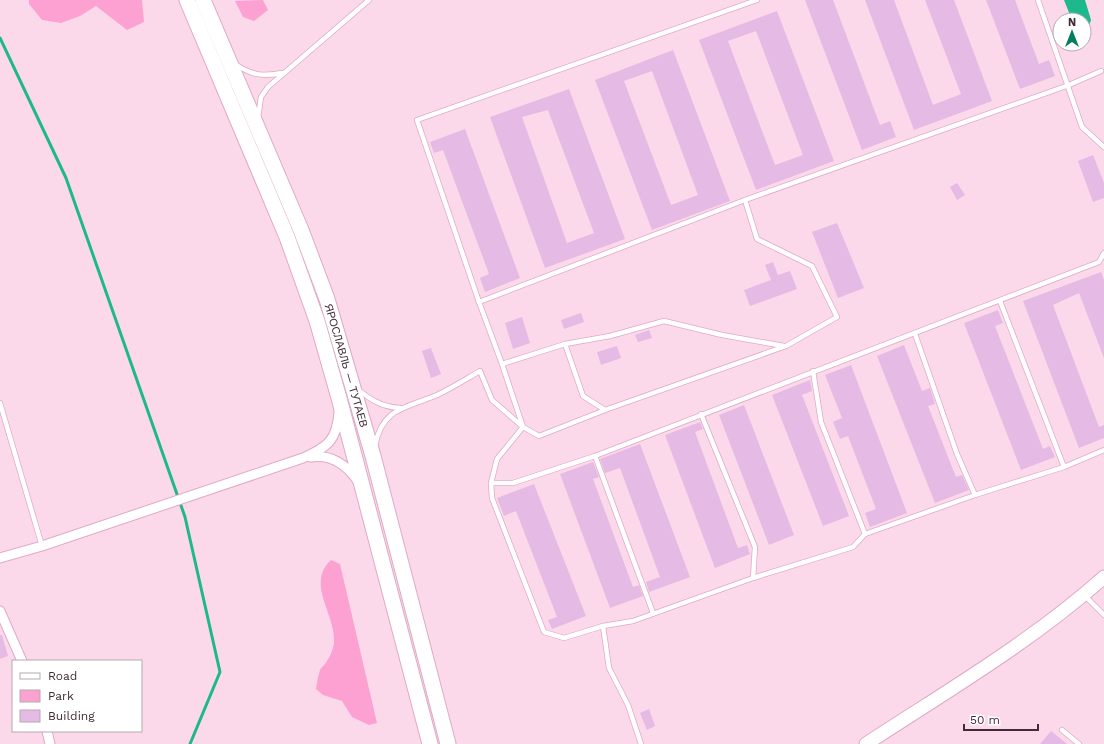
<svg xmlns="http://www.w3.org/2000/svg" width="1104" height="744" viewBox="0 0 1104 744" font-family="'Work Sans',sans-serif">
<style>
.green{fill:#fda0d2}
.water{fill:#1db88b}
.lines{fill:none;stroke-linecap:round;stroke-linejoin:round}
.stream{stroke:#1db88b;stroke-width:3}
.building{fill:#e5bae4;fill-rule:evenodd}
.lane-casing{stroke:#e0a9c5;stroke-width:6}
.street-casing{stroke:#e0a9c5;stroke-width:11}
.secondary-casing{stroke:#e0a9c5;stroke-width:15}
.primary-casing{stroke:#e0a9c5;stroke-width:17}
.lane{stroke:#fff;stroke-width:4.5}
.street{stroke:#fff;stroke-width:9}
.secondary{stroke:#fff;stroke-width:13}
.primary{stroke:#fff;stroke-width:15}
.labels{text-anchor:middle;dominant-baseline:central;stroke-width:4;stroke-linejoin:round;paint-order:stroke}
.street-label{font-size:11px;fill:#412b36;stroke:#fff}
</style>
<rect width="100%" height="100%" fill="#fcd9ea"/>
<g class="green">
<path d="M 29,0 L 142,0 L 144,22 L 127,30 L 96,6 L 80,16 L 61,23 L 42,20 L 29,4 Z"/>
<path d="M 263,0 L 268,10 L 254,21 L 243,17 L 235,1 Z"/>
<path d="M 331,560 L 340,564 L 377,723 L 369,725 L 352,717 L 342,701 L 323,695 L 316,689 C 317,683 318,676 320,670 C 321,667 325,665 327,661 C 330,657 333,649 334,644 C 337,615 305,584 331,560 Z"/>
</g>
<path class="water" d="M 1064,0 L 1085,0 L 1091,20 L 1087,31 L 1084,32 L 1084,20 L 1072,20 Z"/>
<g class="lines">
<path class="stream" d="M 0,38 L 66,178 L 185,517 L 220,672 L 190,744"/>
</g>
<g class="building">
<path d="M 805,0 L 833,0 L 880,125 L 890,121 L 896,137 L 862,150 Z"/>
<path d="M 865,0 L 894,0 L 933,105 L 961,94 L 925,0 L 954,0 L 992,101 L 914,130 Z"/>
<path d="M 986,0 L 1015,0 L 1039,64 L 1049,60 L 1055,76 L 1020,89 Z"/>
<path d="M 777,11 L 834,161 L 756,190 L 699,40 ZM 756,31 L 803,155 L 775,165 L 728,41 Z"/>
<path d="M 673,50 L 730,201 L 652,230 L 595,80 ZM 652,71 L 698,195 L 671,205 L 624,81 Z"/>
<path d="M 569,89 L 625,239 L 545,268 L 490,117 ZM 548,110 L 594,233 L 567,243 L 522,117 Z"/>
<path d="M 465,129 L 520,278 L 485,292 L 480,278 L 489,274 L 443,150 L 434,153 L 430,142 Z"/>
<path d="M 1093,155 L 1104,183 L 1104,198 L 1093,202 L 1078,161 Z"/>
<path d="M 957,183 L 965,195 L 957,200 L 950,187 Z"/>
<path d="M 837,223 L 864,288 L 838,298 L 812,232 Z"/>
<path d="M 773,262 L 778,275 L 790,271 L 797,289 L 750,306 L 744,290 L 771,280 L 765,265 Z"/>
<path d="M 1101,272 L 1104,280 L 1104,358 L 1079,293 L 1053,305 L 1099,427 L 1104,425 L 1104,438 L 1079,448 L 1023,301 Z"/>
<path d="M 998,310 L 1003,323 L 995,326 L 1043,449 L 1050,446 L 1055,457 L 1021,470 L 964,323 Z"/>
<path d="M 581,313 L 584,322 L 564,329 L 561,320 Z"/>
<path d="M 522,317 L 530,343 L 513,349 L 505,323 Z"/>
<path d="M 649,330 L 652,338 L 638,342 L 635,335 Z"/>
<path d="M 904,345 L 922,391 L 930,388 L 935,404 L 928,406 L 956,477 L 962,475 L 969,490 L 935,503 L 877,356 Z"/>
<path d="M 617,346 L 621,358 L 601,365 L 597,352 Z"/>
<path d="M 431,348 L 441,374 L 431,378 L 422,351 Z"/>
<path d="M 851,365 L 907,513 L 870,527 L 865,513 L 876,509 L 848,436 L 840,439 L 833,422 L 842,418 L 825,375 Z"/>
<path d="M 810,380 L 812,391 L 802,395 L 849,516 L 823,526 L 772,395 Z"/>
<path d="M 744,405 L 794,535 L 769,545 L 719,415 Z"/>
<path d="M 700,422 L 703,429 L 695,432 L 738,548 L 747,545 L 750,554 L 715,568 L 665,435 Z"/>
<path d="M 640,444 L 690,577 L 649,592 L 646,582 L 660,577 L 620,468 L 605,473 L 600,459 Z"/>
<path d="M 593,462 L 599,477 L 593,479 L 633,587 L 639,585 L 643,596 L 610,608 L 560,474 Z"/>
<path d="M 534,484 L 586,616 L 552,629 L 548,620 L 557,617 L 516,511 L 504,516 L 497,498 Z"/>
<path d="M 0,635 L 2,635 L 8,656 L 0,659 Z"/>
<path d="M 649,709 L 655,726 L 647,730 L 640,713 Z"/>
<path d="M 1051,731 L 1067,744 L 1040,744 Z"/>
</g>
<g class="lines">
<defs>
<g id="lane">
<path d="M 1038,0 L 1082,127 L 1104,147"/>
<path d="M 235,64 C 251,75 263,77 282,73"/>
<path d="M 258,118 L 261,97 L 268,87 L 369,0"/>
<path d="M 1000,301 L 1064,467"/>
<path d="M 479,302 L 745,200 L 1069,85 L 1101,71"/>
<path d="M 915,334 L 957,454 L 975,495"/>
<path d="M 565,344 L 502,364 L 523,427 L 497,459 L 491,483 L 513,483 L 595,456 L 1099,262 L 1104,253"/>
<path d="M 502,364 L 479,302 L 417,120 L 757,0"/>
<path d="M 813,371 L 821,422 L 865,534"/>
<path d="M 357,389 C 371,400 382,407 400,408"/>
<path d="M 0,403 L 42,546"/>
<path d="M 605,410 L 583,396 L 565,344 L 610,336 L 664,321 L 722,335 L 784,346"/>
<path d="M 701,414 L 755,547 L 753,578"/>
<path d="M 375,446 C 382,407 407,408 437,395 C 452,388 466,379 480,371 L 492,400 L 523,427 L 539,436 L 605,410 L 786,346 L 837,317 L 812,266 L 757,239 L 745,200"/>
<path d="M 595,456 L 653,613"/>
<path d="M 491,483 L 492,498 L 544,632 L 564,638 L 603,626 L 633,621 L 753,578 L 853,547 L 865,534 L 975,495 L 1064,467 L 1104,450"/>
<path d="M 1084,595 L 1104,615"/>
<path d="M 603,626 L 609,668 L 628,705 L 641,744"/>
<path d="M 1062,730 L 1079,744"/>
</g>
<g id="street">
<path d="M 310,457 C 330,454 346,464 357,480"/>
<path d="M 0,558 L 42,546 L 303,458 C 328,447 337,440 339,412"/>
<path d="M 0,611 L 22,661"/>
<path d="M 47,731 L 50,744"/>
</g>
<path id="secondary" d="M 866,744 C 947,691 1031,642 1104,577"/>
<g id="primary">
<path d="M 187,0 L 287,237 L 317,321 L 339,398 L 430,744"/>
<path id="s1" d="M 203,0 L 301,230 L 327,299 L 373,456 L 448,744"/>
</g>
</defs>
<use href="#lane" class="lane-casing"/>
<use href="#street" class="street-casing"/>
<use href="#secondary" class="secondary-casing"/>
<use href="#primary" class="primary-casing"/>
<use href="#lane" class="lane"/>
<use href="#street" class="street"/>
<use href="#secondary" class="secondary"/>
<use href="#primary" class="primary"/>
</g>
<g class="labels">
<g class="street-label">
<text stroke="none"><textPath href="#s1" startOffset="393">ЯРОСЛАВЛЬ — ТУТАЕВ</textPath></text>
</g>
</g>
<rect x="12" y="660" width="130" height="72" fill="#ffffff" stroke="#b3aaaf"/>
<rect x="20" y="673" width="20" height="6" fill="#ffffff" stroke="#b3aaaf"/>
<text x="48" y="680" font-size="12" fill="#412b36">Road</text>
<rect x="20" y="690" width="20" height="12" fill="#fda0d2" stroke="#b3aaaf"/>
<text x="48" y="700" font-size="12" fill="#412b36">Park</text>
<rect x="20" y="710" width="20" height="12" fill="#e5bae4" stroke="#b3aaaf"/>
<text x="48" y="720" font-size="12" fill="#412b36">Building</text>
<g transform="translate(1072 32)"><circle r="19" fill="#ffffff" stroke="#b3aaaf"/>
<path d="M0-3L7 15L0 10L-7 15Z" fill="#05805f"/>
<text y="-6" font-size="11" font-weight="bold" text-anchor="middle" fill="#412b36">N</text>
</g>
<path d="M964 724v6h74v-6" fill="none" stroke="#412b36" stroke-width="2"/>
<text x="970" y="724" font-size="12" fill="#412b36" stroke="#ffffff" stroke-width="3" paint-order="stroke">50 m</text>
</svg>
